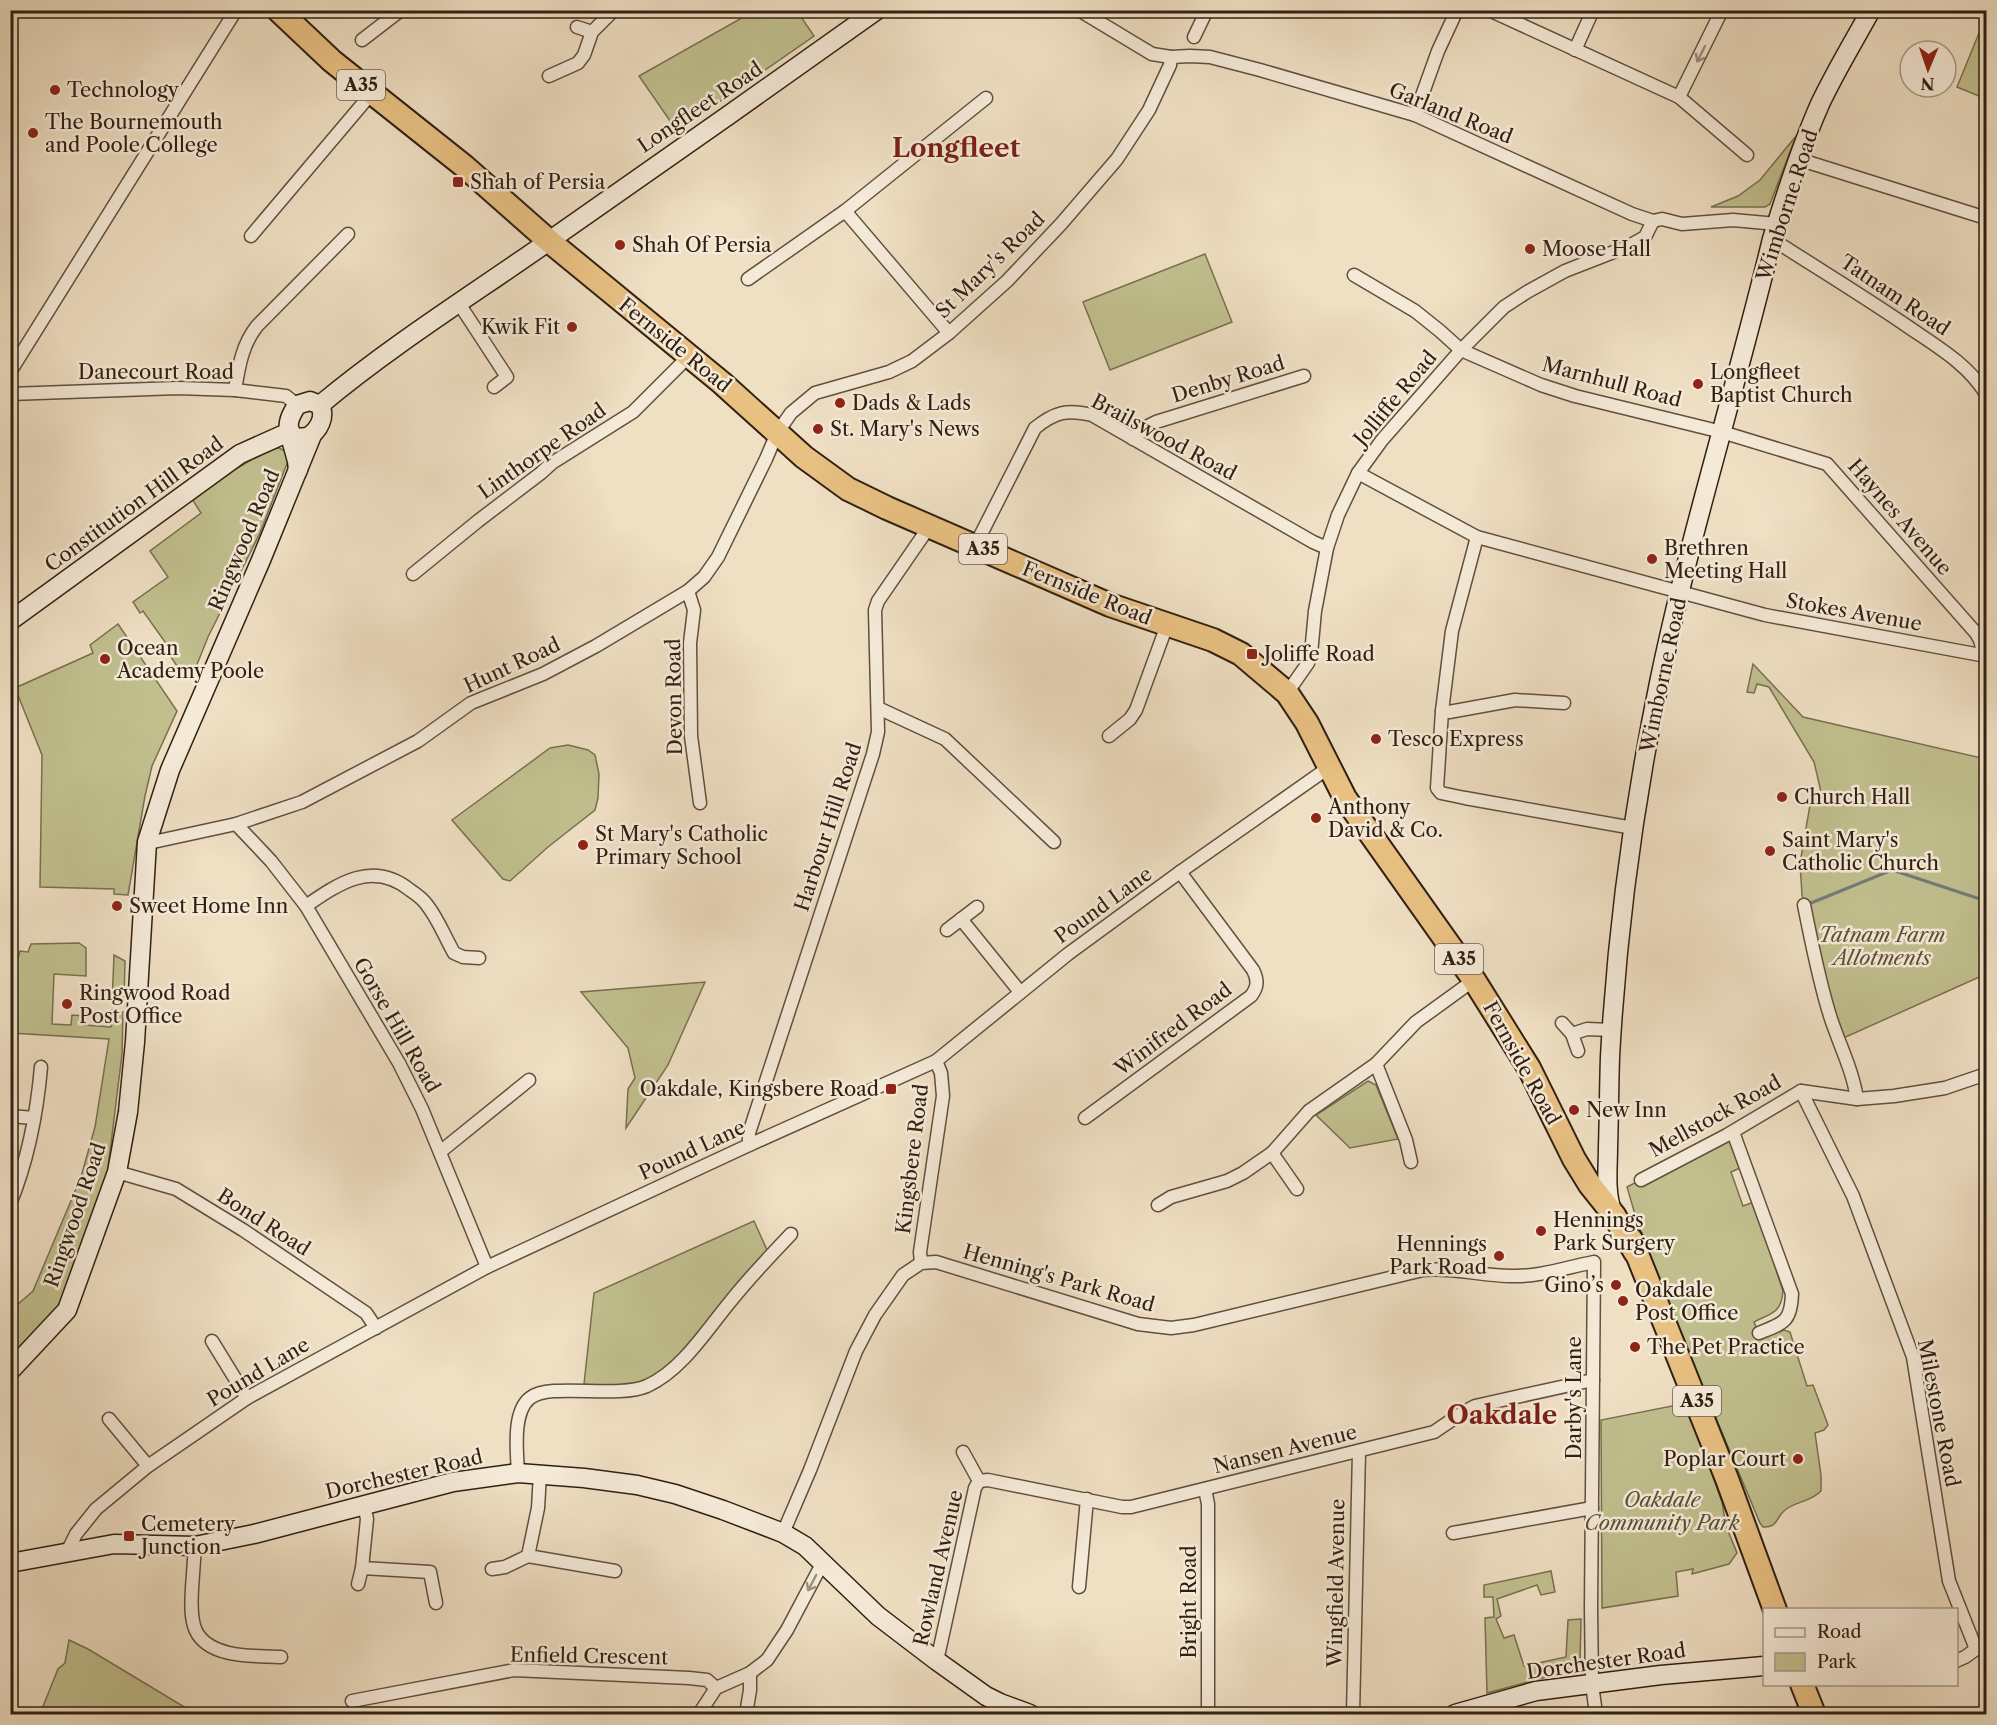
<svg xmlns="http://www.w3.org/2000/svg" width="1997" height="1725" viewBox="0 0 1997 1725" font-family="'Libre Caslon Text',serif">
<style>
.green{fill:#c1bf8e;stroke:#797050;stroke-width:1.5}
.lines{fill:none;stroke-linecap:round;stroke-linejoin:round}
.stream{stroke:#727c79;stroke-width:3}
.street-casing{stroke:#60503e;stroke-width:15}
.secondary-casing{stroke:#312012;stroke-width:21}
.highway-casing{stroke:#312012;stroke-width:26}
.street{stroke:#f5ead8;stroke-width:12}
.secondary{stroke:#f5ead8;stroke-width:18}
.highway{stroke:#e8c082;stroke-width:22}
.oneway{stroke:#9d8f7f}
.poi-dot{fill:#8f2418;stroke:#f5ead8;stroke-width:2}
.labels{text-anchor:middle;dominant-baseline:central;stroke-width:5;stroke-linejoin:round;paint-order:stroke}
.shield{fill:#f5ead8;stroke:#6c5d4d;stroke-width:1.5}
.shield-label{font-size:18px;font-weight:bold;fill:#312012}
.poi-label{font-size:20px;fill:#312012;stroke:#f5ead8;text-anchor:start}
.street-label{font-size:20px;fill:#312012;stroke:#f5ead8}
.park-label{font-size:20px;font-style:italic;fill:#5c5037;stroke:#f5ead8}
.district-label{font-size:26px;font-weight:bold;fill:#7a1f14;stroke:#f5ead8}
</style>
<rect width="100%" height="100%" fill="#efdfc3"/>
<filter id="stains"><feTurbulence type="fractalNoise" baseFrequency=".00333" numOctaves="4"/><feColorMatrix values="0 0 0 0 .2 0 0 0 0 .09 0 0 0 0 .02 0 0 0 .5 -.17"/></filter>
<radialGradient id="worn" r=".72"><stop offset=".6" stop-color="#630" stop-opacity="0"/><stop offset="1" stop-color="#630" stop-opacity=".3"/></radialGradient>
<g class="green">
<path d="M 754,11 L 797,11 L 814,36 L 677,131 L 639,76 Z"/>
<path d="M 1986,16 L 1986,99 L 1957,87 Z"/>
<path d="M 1796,136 L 1770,204 L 1765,207 L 1711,207 L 1738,196 L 1760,180 Z"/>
<path d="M 1205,254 L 1232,322 L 1110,370 L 1083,302 Z"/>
<path d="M 279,448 L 285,451 L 288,461 L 260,533 L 208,637 L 194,672 L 179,669 L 167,651 L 170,649 L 143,611 L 140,613 L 133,602 L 168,577 L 150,551 L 201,513 L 192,499 L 232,471 L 271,449 Z"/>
<path d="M 118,624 L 177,711 L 152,766 L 145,796 L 128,895 L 114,894 L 114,889 L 40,887 L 42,755 L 15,688 L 93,653 L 90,645 Z"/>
<path d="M 1753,664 L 1803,717 L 1986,759 L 1986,974 L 1839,1040 L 1816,965 L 1802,895 L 1800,863 L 1810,805 L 1823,800 L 1814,762 L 1769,687 L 1757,684 L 1754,693 L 1747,692 Z"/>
<path d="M 568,745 L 588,750 L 595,755 L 599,774 L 598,798 L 595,810 L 548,847 L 510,881 L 503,879 L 452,820 L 550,748 Z"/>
<path d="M 79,943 L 86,948 L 86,976 L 54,974 L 52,1024 L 71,1025 L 72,1015 L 84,1016 L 84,1025 L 111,1027 L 112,1010 L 123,1012 L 122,1054 L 106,1184 L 60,1306 L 11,1359 L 10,1311 L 33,1291 L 81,1177 L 95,1127 L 109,1039 L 11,1033 L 11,983 L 20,951 L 28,952 L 31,944 Z"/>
<path d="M 114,955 L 125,961 L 124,1001 L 122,1003 L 112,1003 Z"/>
<path d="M 705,982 L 668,1065 L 626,1128 L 628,1089 L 635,1078 L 628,1048 L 581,992 Z"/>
<path d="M 1368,1081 L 1376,1085 L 1398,1139 L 1350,1148 L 1316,1115 Z"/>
<path d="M 1727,1135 L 1740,1168 L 1731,1172 L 1743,1206 L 1754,1202 L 1783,1291 C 1781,1314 1771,1313 1754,1322 L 1761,1339 L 1784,1330 L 1790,1332 L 1807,1386 L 1813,1385 L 1828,1425 L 1824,1430 L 1815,1433 L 1821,1475 L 1821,1491 C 1811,1502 1796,1501 1785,1510 C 1776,1517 1778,1528 1763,1527 L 1760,1523 L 1645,1249 L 1627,1187 Z"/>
<path d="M 754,1221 L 767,1250 L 690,1346 C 658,1379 631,1394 584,1384 L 594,1293 Z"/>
<path d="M 1682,1404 L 1685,1409 L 1689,1409 L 1722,1502 L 1726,1526 L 1737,1553 L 1729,1564 L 1692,1574 L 1693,1569 L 1676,1572 L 1678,1596 L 1602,1608 L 1601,1420 Z"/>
<path d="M 1551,1571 L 1555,1592 L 1541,1595 L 1537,1585 L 1497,1599 L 1501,1616 L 1496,1619 L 1504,1638 L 1514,1635 L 1524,1666 L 1566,1657 L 1568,1620 L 1581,1619 L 1580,1662 L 1572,1670 L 1487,1693 L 1485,1618 L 1494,1617 L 1493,1597 L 1484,1597 L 1484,1585 Z"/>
<path d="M 69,1640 L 88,1649 L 196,1714 L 40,1714 L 58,1669 L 65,1663 Z"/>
</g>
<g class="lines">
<path class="stream" d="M 1811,903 L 1892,870 L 1986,901"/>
<defs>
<g id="street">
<path d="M 1079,10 L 1152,54 L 1171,57 L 1190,56 L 1210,57 L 1260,70 L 1415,115 L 1632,214 L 1653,221 L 1662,219 L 1682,224 L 1733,220 L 1777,224"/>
<path d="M 1489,10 L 1679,97 L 1747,155"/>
<path d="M 577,27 L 592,32"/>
<path d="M 1194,37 L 1207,10"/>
<path d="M 362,40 L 401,10"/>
<path d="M 1575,50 L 1593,10"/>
<path d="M 549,76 L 578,63 L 584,55 L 592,32 L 614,10"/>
<path d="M 1679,97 L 1722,10"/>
<path d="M 1415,115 L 1438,51 L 1457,10"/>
<path d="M 1798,159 L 1986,218"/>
<path d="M 845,211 L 949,333"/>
<path d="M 251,236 L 371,94"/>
<path d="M 1772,239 C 1817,268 1863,296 1907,326 C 1936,346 1968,364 1986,394"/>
<path d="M 1354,275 L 1415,311 L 1440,331 L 1461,350 L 1541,385 L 1575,396 L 1722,432 L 1827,464 L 1976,633 L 1980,640 L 1984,656"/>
<path d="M 748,279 L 845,211 L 986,98"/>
<path d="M 458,302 L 507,377 L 494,387"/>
<path d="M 10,372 L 236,10"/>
<path d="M 235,390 C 239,366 242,345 257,326 L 348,234"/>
<path d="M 10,394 L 178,388 L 235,390 L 286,396 L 297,405"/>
<path d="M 1133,439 L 1146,427 L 1156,422 L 1304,376"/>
<path d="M 1358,473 L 1477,537 L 1765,615 L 1986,656"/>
<path d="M 1477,537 L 1452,631 L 1442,711 L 1437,788 L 1441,793 L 1465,798 L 1633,828"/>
<path d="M 975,546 L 1035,428 C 1055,412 1067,409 1092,415 L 1313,542 L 1327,548"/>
<path d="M 413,574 L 478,521 L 541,473 L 552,463 L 633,412 L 689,356"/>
<path d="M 688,591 L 694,610 L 690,643 L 691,736 L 700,803"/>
<path d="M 1287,693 L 1308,663 L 1311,654 L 1315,611 L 1327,548 L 1338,515 L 1358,473 L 1382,440 L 1461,350 L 1504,307 L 1527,292 L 1565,271 L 1629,246 L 1645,237 L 1653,221"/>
<path d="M 878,708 L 945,739 L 1054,842"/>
<path d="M 1442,711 L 1449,712 L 1515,700 L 1564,703"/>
<path d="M 1109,736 L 1130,719 L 1136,710 L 1167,625"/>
<path d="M 236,824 L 271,861 L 306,906 L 399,1063 L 422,1109 L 487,1267"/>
<path d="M 147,842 L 153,842 L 236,824 L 302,802 L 418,741 L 471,703 L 543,674 L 596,646 L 688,591 L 704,577 L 718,557 L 766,459 L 777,433 L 791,413 L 815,393 L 889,372 L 912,361 L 949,333 L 1007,281 L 1061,224 L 1117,159 L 1149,110 L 1170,65 L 1171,57"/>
<path d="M 1804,905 C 1812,944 1819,982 1831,1019 C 1840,1046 1853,1071 1857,1099"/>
<path d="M 306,906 C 339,883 373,860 410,890 C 416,894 423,899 427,905 C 438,919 445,937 454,953 L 463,957 L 479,958"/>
<path d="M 961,919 L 1020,992"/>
<path d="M 947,930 L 977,907"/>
<path d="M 1562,1023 L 1572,1034 L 1578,1051"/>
<path d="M 1572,1034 L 1587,1029 L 1612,1030"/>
<path d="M 1376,1064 L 1406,1140 L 1411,1162"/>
<path d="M 1801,1091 L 1853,1196 L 1913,1357 L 1949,1581 L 1976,1649"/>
<path d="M 10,1116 L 34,1118"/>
<path d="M 1085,1118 L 1251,996 C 1258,987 1258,980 1253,970 L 1180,872"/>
<path d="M 1733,1132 L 1792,1294 C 1791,1322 1784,1323 1759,1333"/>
<path d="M 749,1145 L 749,1133 L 873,754 L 878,732 L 875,610 L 878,601 L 929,527"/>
<path d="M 440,1152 L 529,1080"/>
<path d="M 1272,1153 L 1297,1189"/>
<path d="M 117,1172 L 176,1189 L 243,1230 L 366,1313 L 376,1328"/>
<path d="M 1641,1180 L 1727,1135 L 1801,1091 L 1857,1099 L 1894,1096 L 1945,1088 L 1986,1074"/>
<path d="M 10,1204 C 28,1160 37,1113 41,1067"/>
<path d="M 1158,1205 L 1171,1197 L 1227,1181 L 1243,1173 L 1272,1153 L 1309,1111 L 1376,1064 L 1416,1022 L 1474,980"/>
<path d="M 921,1263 L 920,1252 L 943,1096 L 941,1073 L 936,1061"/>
<path d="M 212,1341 L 247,1398"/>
<path d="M 109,1419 L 148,1466"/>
<path d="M 963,1452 L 979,1481"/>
<path d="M 518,1473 C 517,1452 512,1412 530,1398 C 550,1382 616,1399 647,1386 C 682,1370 706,1331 730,1302 C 749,1278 770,1256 791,1234"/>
<path d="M 540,1474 L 538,1508 L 528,1556 L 615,1571"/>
<path d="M 979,1481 L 988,1480 L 1122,1507 L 1131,1507 L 1434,1432 L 1462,1413 L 1475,1406 L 1593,1380"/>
<path d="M 1205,1489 L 1208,1504 L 1208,1714"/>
<path d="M 364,1505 L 367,1519 L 362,1568 L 430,1572 L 436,1603"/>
<path d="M 783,1533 L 810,1470 L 856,1351 L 875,1315 L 903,1275 L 921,1263 L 936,1262 L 1138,1324 L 1171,1328 L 1194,1325 L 1423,1270 C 1453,1267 1482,1276 1512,1276 C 1539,1277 1568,1267 1594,1262 L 1591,1608 L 1592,1684 L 1596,1714"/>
<path d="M 1453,1533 L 1592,1508"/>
<path d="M 195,1546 C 194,1560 193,1574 192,1588 C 190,1622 191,1644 229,1653 C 246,1657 264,1656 281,1657"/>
<path d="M 67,1552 L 76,1534 L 96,1509 L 148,1466 L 247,1398 L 487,1267 L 749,1145 L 936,1061 L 1068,954 L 1180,872 L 1328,768"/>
<path d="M 492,1569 L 505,1567 L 528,1556"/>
<path d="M 358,1584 L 362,1568"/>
<path d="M 1079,1587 L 1087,1499"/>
<path d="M 937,1661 L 975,1488 L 979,1481"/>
<path d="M 1956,1661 L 1965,1657 L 1986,1642"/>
<path d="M 352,1701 L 514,1670 L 689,1678 L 707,1680 L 716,1688"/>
<path d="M 699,1714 L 716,1688 L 750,1673 L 767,1660 L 787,1630 L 823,1562"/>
<path d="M 746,1714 L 750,1690 L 750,1673"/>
<path d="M 1353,1714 L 1359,1452"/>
</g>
<g id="secondary">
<path d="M 310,401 L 320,405 C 326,417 319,430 308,437 L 296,438 C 283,429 290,416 297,405 Z"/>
<path d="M 320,405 C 392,345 472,295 549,241 C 659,164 768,88 877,10"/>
<path d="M 10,621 L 240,454 L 289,432 L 297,461 L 298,470"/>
<path d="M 1612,1211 C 1605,1190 1608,1169 1608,1147 C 1609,1117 1609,1087 1610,1057 C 1617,930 1634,803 1660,678 C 1691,530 1737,385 1772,239 C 1786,193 1801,147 1820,104 C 1835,72 1854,41 1871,10"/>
<path d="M 10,1371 L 67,1310 L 117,1172 L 128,1112 L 135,1042 L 147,842 L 170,770 L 261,560 L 312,435"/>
<path d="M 10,1563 L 114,1544 L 195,1546 L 254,1534 L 453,1482 L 518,1473 L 584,1478 L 637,1485 L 675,1494 L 723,1510 L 783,1533 L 805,1546 L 878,1616 L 937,1661 L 986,1696 L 1000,1703 L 1030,1714"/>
<path d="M 1455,1714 L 1536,1691 L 1661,1675 L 1764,1666"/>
</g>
<g id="highway">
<path d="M 278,10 L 332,61 L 464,166 L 549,241 L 722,383 L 804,457 L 848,489 L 887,508 L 1110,605 L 1213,640 L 1241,654 L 1287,693 L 1307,723 L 1345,798 L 1474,980 L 1529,1068 L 1574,1159 L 1590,1185 L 1614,1215 L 1635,1252"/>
<path d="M 1631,1239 L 1727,1479 L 1775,1610"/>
<path d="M 1802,1684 L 1814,1714"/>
</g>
</defs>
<use href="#street" class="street-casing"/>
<use href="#secondary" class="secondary-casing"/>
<use href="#highway" class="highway-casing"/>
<use href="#street" class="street"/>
<use href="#secondary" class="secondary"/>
<use href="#highway" class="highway"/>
</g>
<defs><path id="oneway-shaft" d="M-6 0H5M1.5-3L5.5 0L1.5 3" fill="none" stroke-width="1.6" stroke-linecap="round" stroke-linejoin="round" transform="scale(1.5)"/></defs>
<g class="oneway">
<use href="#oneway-shaft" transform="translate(1701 54) rotate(117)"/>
<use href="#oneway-shaft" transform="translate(812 1583) rotate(118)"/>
</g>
<g class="poi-dot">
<circle cx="55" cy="90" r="6"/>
<circle cx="33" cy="133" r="6"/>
<rect x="452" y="176" width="12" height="12" rx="3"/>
<circle cx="620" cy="245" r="6"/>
<circle cx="1530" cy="249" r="6"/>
<circle cx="572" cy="327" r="6"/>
<circle cx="1698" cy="384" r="6"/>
<circle cx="840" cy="403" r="6"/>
<circle cx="818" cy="429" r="6"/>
<circle cx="1652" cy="559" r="6"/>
<rect x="1246" y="648" width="12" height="12" rx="3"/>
<circle cx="105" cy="659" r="6"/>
<circle cx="1376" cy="739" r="6"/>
<circle cx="1782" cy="797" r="6"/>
<circle cx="1316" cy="818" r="6"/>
<circle cx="583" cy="845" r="6"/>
<circle cx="1770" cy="851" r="6"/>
<circle cx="117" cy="906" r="6"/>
<circle cx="67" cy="1004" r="6"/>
<rect x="885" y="1083" width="12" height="12" rx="3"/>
<circle cx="1574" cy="1110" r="6"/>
<circle cx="1541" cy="1231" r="6"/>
<circle cx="1499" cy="1256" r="6"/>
<circle cx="1616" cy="1285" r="6"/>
<circle cx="1623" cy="1301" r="6"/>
<circle cx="1635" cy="1347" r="6"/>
<circle cx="1798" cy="1459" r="6"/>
<rect x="123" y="1530" width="12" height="12" rx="3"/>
</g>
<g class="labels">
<g class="shield">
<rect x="337" y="70" width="48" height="30" rx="4.5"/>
<rect x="959" y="534" width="48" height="30" rx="4.5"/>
<rect x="1435" y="944" width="48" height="30" rx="4.5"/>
<rect x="1673" y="1386" width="48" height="30" rx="4.5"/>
</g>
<g class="shield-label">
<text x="361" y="85">A35</text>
<text x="983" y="549">A35</text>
<text x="1459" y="959">A35</text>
<text x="1697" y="1401">A35</text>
</g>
<g class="poi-label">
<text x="67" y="90">Technology</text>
<text x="45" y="122">The Bournemouth<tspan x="45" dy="23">and Poole College</tspan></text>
<text x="470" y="182">Shah of Persia</text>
<text x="632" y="245">Shah Of Persia</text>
<text x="1542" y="249">Moose Hall</text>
<text x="560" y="327" text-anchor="end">Kwik Fit</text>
<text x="1710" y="372">Longfleet<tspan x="1710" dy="23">Baptist Church</tspan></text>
<text x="852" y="403">Dads &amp; Lads</text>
<text x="830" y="429">St. Mary's News</text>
<text x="1664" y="548">Brethren<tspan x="1664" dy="23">Meeting Hall</tspan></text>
<text x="117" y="648">Ocean<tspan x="117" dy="23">Academy Poole</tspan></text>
<text x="1264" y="654">Joliffe Road</text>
<text x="1388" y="739">Tesco Express</text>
<text x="1794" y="797">Church Hall</text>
<text x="1328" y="807">Anthony<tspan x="1328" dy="23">David &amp; Co.</tspan></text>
<text x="595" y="834">St Mary's Catholic<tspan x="595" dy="23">Primary School</tspan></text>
<text x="1782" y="840">Saint Mary's<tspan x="1782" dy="23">Catholic Church</tspan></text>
<text x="129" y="906">Sweet Home Inn</text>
<text x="79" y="993">Ringwood Road<tspan x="79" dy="23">Post Office</tspan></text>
<text x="879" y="1089" text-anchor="end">Oakdale, Kingsbere Road</text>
<text x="1586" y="1110">New Inn</text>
<text x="1553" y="1220">Hennings<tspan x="1553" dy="23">Park Surgery</tspan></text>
<text x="1487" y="1244" text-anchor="end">Hennings<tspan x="1487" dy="23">Park Road</tspan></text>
<text x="1604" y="1285" text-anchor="end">Gino’s</text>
<text x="1635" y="1290">Oakdale<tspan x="1635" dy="23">Post Office</tspan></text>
<text x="1647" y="1347">The Pet Practice</text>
<text x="1786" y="1459" text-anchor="end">Poplar Court</text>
<text x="141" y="1524">Cemetery<tspan x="141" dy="23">Junction</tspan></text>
</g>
<g class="street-label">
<text transform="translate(700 107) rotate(-34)">Longfleet Road</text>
<text transform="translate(1451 113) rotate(22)">Garland Road</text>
<text transform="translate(1787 205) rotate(-72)">Wimborne Road</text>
<text transform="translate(990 265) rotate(-44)">St Mary's Road</text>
<text transform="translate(1895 295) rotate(34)">Tatnam Road</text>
<text transform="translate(675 345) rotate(39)">Fernside Road</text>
<text x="156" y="372">Danecourt Road</text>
<text transform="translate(1228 379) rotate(-17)">Denby Road</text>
<text transform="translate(1612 382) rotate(15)">Marnhull Road</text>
<text transform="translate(1395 398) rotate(-50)">Jolliffe Road</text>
<text transform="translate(1164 437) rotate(28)">Brailswood Road</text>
<text transform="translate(542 451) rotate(-35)">Linthorpe Road</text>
<text transform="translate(134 504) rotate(-36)">Constitution Hill Road</text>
<text transform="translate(1900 517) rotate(49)">Haynes Avenue</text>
<text transform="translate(244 540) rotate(-67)">Ringwood Road</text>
<text transform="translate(1087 593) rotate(22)">Fernside Road</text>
<text transform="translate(1854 612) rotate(10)">Stokes Avenue</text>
<text transform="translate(512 665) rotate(-25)">Hunt Road</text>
<text transform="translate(1663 675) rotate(-78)">Wimborne Road</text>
<text transform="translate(674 697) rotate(-91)">Devon Road</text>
<text transform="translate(828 827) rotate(-72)">Harbour Hill Road</text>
<text transform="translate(1103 905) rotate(-36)">Pound Lane</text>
<text transform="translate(397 1025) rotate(60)">Gorse Hill Road</text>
<text transform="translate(1173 1029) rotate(-37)">Winifred Road</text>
<text transform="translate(1522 1063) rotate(61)">Fernside Road</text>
<text transform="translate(1715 1116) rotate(-29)">Mellstock Road</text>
<text transform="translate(692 1150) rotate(-25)">Pound Lane</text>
<text transform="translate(912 1159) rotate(-83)">Kingsbere Road</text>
<text transform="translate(75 1215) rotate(-71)">Ringwood Road</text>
<text transform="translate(264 1222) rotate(33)">Bond Road</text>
<text transform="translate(1059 1278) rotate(16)">Henning's Park Road</text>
<text transform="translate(258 1372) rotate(-31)">Pound Lane</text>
<text transform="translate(1574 1398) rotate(-90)">Darby's Lane</text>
<text transform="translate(1939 1413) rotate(79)">Milestone Road</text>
<text transform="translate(1285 1449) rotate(-14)">Nansen Avenue</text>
<text transform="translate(404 1474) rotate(-13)">Dorchester Road</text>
<text transform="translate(938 1568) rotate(-77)">Rowland Avenue</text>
<text transform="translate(1336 1583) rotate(-89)">Wingfield Avenue</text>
<text transform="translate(1189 1602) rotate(-90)">Bright Road</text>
<text transform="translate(589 1656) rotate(1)">Enfield Crescent</text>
<text transform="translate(1606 1661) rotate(-8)">Dorchester Road</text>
</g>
<g class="park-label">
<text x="1882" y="935">Tatnam Farm<tspan x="1882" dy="23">Allotments</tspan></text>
<text x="1662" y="1500">Oakdale<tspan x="1662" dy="23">Community Park</tspan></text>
</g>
<g class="district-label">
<text x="956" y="148">Longfleet</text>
<text x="1502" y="1415">Oakdale</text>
</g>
</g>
<rect width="1997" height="1725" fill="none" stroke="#efdfc3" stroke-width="36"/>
<rect x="12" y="12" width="1973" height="1701" fill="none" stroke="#312012" stroke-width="3"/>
<rect x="18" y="18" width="1961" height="1689" fill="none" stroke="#312012" stroke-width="1.5"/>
<rect x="1763" y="1608" width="195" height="78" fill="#f5ead8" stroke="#a79989" stroke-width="1.5"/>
<rect x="1775" y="1628" width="30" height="9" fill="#f5ead8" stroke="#a79989" stroke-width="1.5"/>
<text x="1817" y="1638" font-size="18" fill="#312012">Road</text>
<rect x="1775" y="1653" width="30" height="18" fill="#c1bf8e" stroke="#a79989" stroke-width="1.5"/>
<text x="1817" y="1668" font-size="18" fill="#312012">Park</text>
<g transform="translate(1928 69) rotate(182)"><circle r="28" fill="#f5ead8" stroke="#a79989" stroke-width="1.5"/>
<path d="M0-4.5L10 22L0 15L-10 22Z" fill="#8f2418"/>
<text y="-9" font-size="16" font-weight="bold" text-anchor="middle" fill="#312012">N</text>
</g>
<rect width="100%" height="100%" filter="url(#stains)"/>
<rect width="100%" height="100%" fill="url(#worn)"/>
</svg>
